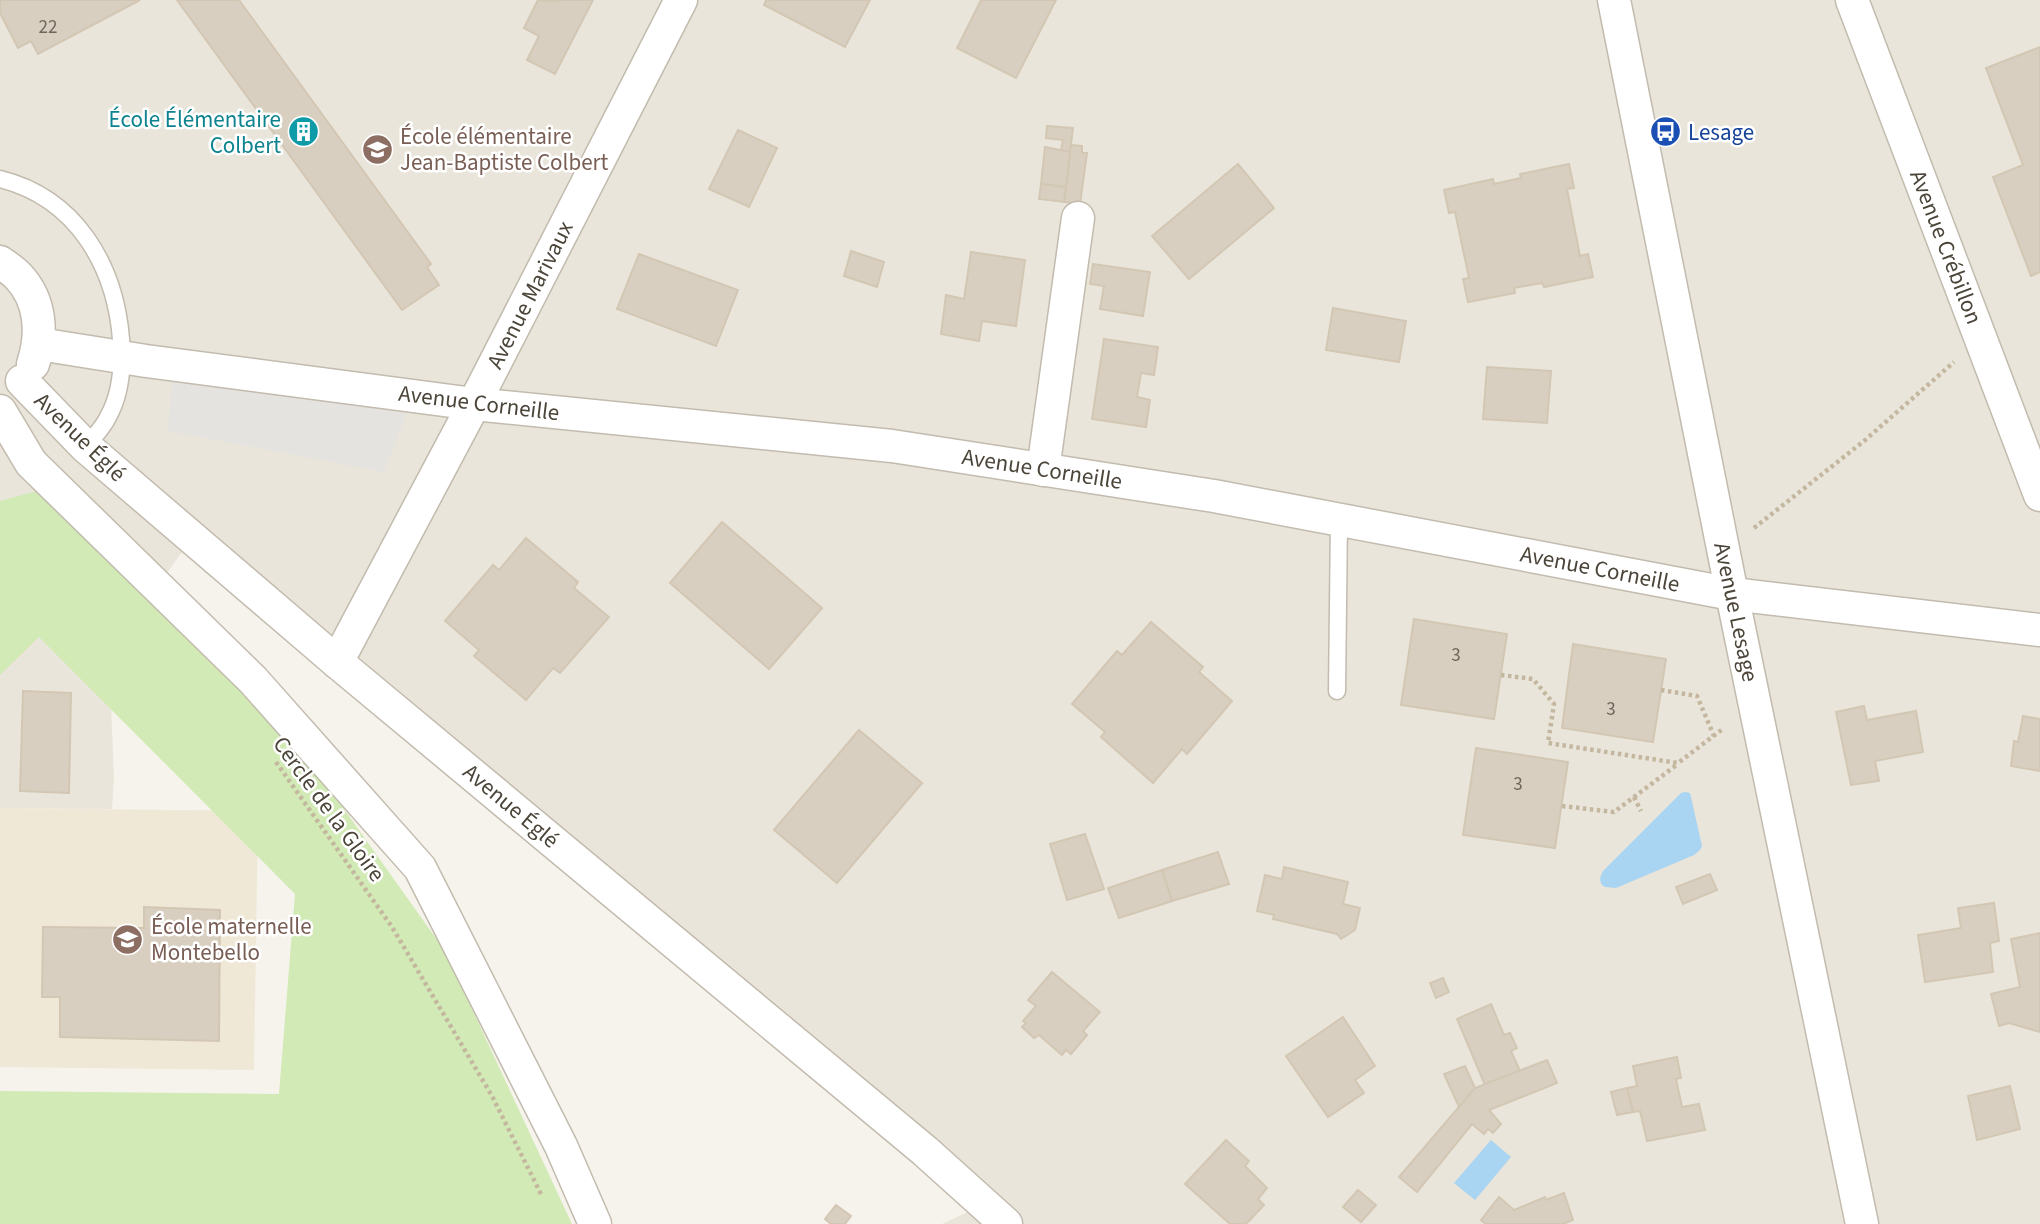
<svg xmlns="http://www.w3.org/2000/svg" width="2040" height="1224" viewBox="0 0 2040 1224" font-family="'Source Sans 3',sans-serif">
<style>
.residential{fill:#eae5da}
.education{fill:#efe8d6}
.green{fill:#d2eab5}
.parking{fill:#e5e3e0}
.water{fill:#a9d4f2}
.building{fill:#d8cfc1;stroke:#d3c7b4;stroke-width:2}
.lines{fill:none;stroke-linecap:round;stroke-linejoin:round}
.lane-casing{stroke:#c2bbae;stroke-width:19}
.street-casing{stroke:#c2bbae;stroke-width:35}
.path{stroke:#c4b79f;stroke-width:4.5;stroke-dasharray:3.5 3.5;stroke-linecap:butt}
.lane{stroke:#fff;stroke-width:16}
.street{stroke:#fff;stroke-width:32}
.labels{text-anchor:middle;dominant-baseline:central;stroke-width:5;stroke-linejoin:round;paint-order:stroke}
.number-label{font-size:19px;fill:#6e675b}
.culture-label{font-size:23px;fill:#0d838f;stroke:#fff;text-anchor:end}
.transit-label{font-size:23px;fill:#164399;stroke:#fff;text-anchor:start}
.education-label{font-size:23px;fill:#785e54;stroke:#fff;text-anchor:start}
.street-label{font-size:23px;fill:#4b4439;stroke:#fff}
</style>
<rect width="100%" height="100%" fill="#f6f3ec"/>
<path class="residential" d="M 0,0 L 2040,0 L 2040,1224 L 942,1224 L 968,1212 L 197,531 L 109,654 L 114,779 L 112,809 L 0,808 Z"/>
<path class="education" d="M 0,808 L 258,811 L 254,1070 L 0,1067 Z"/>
<path class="green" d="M 48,488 L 297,743 L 445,951 L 572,1224 L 0,1224 L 0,1091 L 279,1094 L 295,894 L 39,637 L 0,675 L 0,501 Z"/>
<path class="parking" d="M 172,377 L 407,413 L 384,472 L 168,431 Z"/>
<g class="water">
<path d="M 1685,792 L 1690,793 L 1691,797 L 1702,846 L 1700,850 L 1694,855 L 1616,888 L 1605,887 L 1601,884 L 1600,878 L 1603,871 L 1681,793 Z"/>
<path d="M 1491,1140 L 1511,1157 L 1475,1200 L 1454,1183 Z"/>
</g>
<g class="building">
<path d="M 0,0 L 140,0 L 38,54 L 31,41 L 18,48 L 0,13 Z"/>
<path d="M 177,0 L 239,0 L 431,264 L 427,267 L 439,285 L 402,310 Z"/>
<path d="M 538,0 L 557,1 L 558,0 L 593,0 L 555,74 L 527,60 L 539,36 L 524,28 Z"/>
<path d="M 766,0 L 870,0 L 845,47 L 764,5 Z"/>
<path d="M 981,0 L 1056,0 L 1016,78 L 957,48 Z"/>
<path d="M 2040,47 L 2040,272 L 2031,276 L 1993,177 L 2023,165 L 1986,68 Z"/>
<path d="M 1047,126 L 1073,128 L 1070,152 L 1061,150 L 1063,140 L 1046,138 Z"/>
<path d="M 738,130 L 777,148 L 749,207 L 709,189 Z"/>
<path d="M 1071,145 L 1082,146 L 1082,153 L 1087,153 L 1080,204 L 1064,202 Z"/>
<path d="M 1045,147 L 1070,152 L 1066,187 L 1041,184 Z"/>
<path d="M 1238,164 L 1274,208 L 1189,279 L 1152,236 Z"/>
<path d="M 1569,164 L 1574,188 L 1567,189 L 1580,256 L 1588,254 L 1593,277 L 1544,287 L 1542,283 L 1514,288 L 1515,293 L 1468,302 L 1463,279 L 1469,278 L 1455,212 L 1449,213 L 1444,190 L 1493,179 L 1494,184 L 1521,178 L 1520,174 Z"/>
<path d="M 1041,184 L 1066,187 L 1064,202 L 1039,199 Z"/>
<path d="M 851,251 L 884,262 L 877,287 L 844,276 Z"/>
<path d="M 971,252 L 1025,260 L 1016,326 L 982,321 L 979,341 L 941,334 L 946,295 L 964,299 Z"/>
<path d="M 639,254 L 738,290 L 716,346 L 617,309 Z"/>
<path d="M 1093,264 L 1150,272 L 1143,316 L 1100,309 L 1104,286 L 1090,284 Z"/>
<path d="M 1333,308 L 1406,321 L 1399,362 L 1326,350 Z"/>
<path d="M 1104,339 L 1158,347 L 1154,375 L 1141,373 L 1137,397 L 1150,400 L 1146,427 L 1092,419 Z"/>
<path d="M 1487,367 L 1551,371 L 1547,423 L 1483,419 Z"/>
<path d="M 722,522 L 822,608 L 769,669 L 670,583 Z"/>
<path d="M 526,538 L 578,582 L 574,588 L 609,617 L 560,673 L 553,668 L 526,700 L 474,656 L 479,650 L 445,621 L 493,565 L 499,570 Z"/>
<path d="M 1414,619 L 1507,634 L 1494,719 L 1401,705 Z"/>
<path d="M 1151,622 L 1203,667 L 1199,672 L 1232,701 L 1187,754 L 1182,749 L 1153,783 L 1101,737 L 1105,732 L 1072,704 L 1117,651 L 1122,655 Z"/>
<path d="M 1573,644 L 1666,659 L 1653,742 L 1562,728 Z"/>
<path d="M 23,691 L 71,693 L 69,793 L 20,791 Z"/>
<path d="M 1864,706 L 1867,720 L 1916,711 L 1923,752 L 1875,761 L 1879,781 L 1851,785 L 1836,712 Z"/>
<path d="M 2023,716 L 2040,719 L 2040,771 L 2011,766 L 2014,741 L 2018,742 Z"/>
<path d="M 859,730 L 922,783 L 837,883 L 774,830 Z"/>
<path d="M 1476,748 L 1568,762 L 1555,848 L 1463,835 Z"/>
<path d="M 1085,834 L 1104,889 L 1067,900 L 1050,844 Z"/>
<path d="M 1218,852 L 1229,884 L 1172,901 L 1162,870 Z"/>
<path d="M 1284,867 L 1348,882 L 1343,904 L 1360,908 L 1355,930 L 1341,939 L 1337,934 L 1273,919 L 1274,915 L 1257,911 L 1265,875 L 1282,879 Z"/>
<path d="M 1162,870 L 1172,901 L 1119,918 L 1108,888 Z"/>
<path d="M 1710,874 L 1717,890 L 1683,904 L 1676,887 Z"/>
<path d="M 1994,903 L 1999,941 L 1990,943 L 1993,972 L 1925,982 L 1918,935 L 1961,928 L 1958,908 Z"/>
<path d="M 144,907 L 220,910 L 219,1041 L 60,1037 L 60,997 L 42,997 L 43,927 L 144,928 Z"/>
<path d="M 2040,933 L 2040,1032 L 2009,1023 L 1999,1026 L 1991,994 L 2020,987 L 2011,939 Z"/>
<path d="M 1052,972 L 1100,1012 L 1083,1031 L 1087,1035 L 1071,1054 L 1066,1050 L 1062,1055 L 1039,1035 L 1034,1038 L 1022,1027 L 1026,1023 L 1023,1021 L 1036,1006 L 1028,1000 Z"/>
<path d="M 1443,978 L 1449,992 L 1436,998 L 1430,983 Z"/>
<path d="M 1491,1004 L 1504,1035 L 1510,1033 L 1517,1048 L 1511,1051 L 1520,1071 L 1485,1085 L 1457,1019 Z"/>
<path d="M 1343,1017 L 1375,1066 L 1355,1080 L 1364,1093 L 1328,1117 L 1286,1056 Z"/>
<path d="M 1677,1057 L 1681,1078 L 1676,1079 L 1682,1107 L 1699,1104 L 1705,1130 L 1647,1141 L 1640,1111 L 1633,1112 L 1627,1088 L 1637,1086 L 1633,1066 Z"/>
<path d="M 1547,1060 L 1557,1083 L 1489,1110 L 1501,1124 L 1493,1133 L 1488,1129 L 1484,1134 L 1472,1124 L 1417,1192 L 1399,1177 L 1475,1088 Z"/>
<path d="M 1465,1066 L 1475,1088 L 1459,1107 L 1444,1074 Z"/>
<path d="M 2010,1086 L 2020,1129 L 1977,1140 L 1968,1096 Z"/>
<path d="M 1627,1088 L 1633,1112 L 1617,1115 L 1611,1092 Z"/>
<path d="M 1226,1140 L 1249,1161 L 1245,1166 L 1267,1188 L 1258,1199 L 1264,1205 L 1246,1224 L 1230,1224 L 1185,1184 Z"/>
<path d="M 1358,1190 L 1376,1205 L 1361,1222 L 1343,1207 Z"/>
<path d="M 1564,1193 L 1573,1220 L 1563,1224 L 1486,1224 L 1481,1220 L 1499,1197 L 1514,1210 L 1545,1197 L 1546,1200 Z"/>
<path d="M 836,1205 L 851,1216 L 845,1224 L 831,1224 L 825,1219 Z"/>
</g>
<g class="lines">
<defs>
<g id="lane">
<path d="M 0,179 C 76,198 115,265 121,339 C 123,364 121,394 108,417 C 103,428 93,437 86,447"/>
<path d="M 1337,691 L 1339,520"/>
</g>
<g id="street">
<path d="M 1614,0 L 1732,594 L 1862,1224"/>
<path d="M 1852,0 L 2040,495"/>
<path d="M 0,262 C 6,266 13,271 18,276 C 41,300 43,334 33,364"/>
<path d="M 39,344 L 146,361 L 474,404 L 892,446 L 1214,496 L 1732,594 L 2040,630"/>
<path d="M 22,381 L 86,447 L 337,662 L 925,1151 L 1006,1224"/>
<path d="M 0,411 L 31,463 L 253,680 L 420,868 L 561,1146 L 595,1224"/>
<path d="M 1043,470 L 1078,218"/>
<path d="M 337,662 L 474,404 L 681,0"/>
</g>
</defs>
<use href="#lane" class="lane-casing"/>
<use href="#street" class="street-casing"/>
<g class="path">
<path d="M 1754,528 L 1864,441 L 1954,362"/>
<path d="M 1501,675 L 1533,679 L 1554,704 L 1548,743 L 1678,763 L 1724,728"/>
<path d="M 1661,690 L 1697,696 L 1714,736"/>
<path d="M 276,762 L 392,927 L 492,1096 L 542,1196"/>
<path d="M 1634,797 L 1641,811"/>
<path d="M 1562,806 L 1614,812 L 1678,764"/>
</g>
<use href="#lane" class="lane"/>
<use href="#street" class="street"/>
</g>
<defs>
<symbol id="building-disc" viewBox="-11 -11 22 22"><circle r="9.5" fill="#0f9aa8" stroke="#fff"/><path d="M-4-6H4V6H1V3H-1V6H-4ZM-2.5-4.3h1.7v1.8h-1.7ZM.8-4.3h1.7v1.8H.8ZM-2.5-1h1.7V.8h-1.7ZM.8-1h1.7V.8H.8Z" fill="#fff"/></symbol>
<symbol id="bus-disc" viewBox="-11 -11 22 22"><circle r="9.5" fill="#1a4fb4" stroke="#fff"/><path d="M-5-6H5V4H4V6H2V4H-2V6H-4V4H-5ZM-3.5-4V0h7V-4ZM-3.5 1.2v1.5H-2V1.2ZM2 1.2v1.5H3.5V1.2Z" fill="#fff"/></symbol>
<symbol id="school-disc" viewBox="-11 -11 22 22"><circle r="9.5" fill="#8d6e63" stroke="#fff"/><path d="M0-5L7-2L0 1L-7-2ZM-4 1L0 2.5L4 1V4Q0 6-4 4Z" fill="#fff"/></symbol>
</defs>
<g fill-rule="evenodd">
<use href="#building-disc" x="286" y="114" width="35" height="35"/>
<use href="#bus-disc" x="1648" y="114" width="35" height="35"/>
<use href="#school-disc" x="360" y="132" width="35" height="35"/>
<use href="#school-disc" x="110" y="922" width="35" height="35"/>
</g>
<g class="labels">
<g class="number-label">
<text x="48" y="27">22</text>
<text x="1456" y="655">3</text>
<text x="1611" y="709">3</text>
<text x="1518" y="784">3</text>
</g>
<g class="culture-label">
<text x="281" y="119">École Élémentaire<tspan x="281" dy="26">Colbert</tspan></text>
</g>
<g class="transit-label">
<text x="1688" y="132">Lesage</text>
</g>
<g class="education-label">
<text x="400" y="136">École élémentaire<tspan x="400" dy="26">Jean-Baptiste Colbert</tspan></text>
<text x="151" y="926">École maternelle<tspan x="151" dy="26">Montebello</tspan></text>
</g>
<g class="street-label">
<text transform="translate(1946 247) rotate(69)">Avenue Crébillon</text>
<text transform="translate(530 295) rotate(-63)">Avenue Marivaux</text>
<text transform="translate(479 403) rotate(7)">Avenue Corneille</text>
<text transform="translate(80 437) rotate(44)">Avenue Églé</text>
<text transform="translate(1042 469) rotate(9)">Avenue Corneille</text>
<text transform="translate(1600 569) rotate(11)">Avenue Corneille</text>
<text transform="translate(1736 612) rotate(78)">Avenue Lesage</text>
<text transform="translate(511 806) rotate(40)">Avenue Églé</text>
<text transform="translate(329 809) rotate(54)">Cercle de la Gloire</text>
</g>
</g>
</svg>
